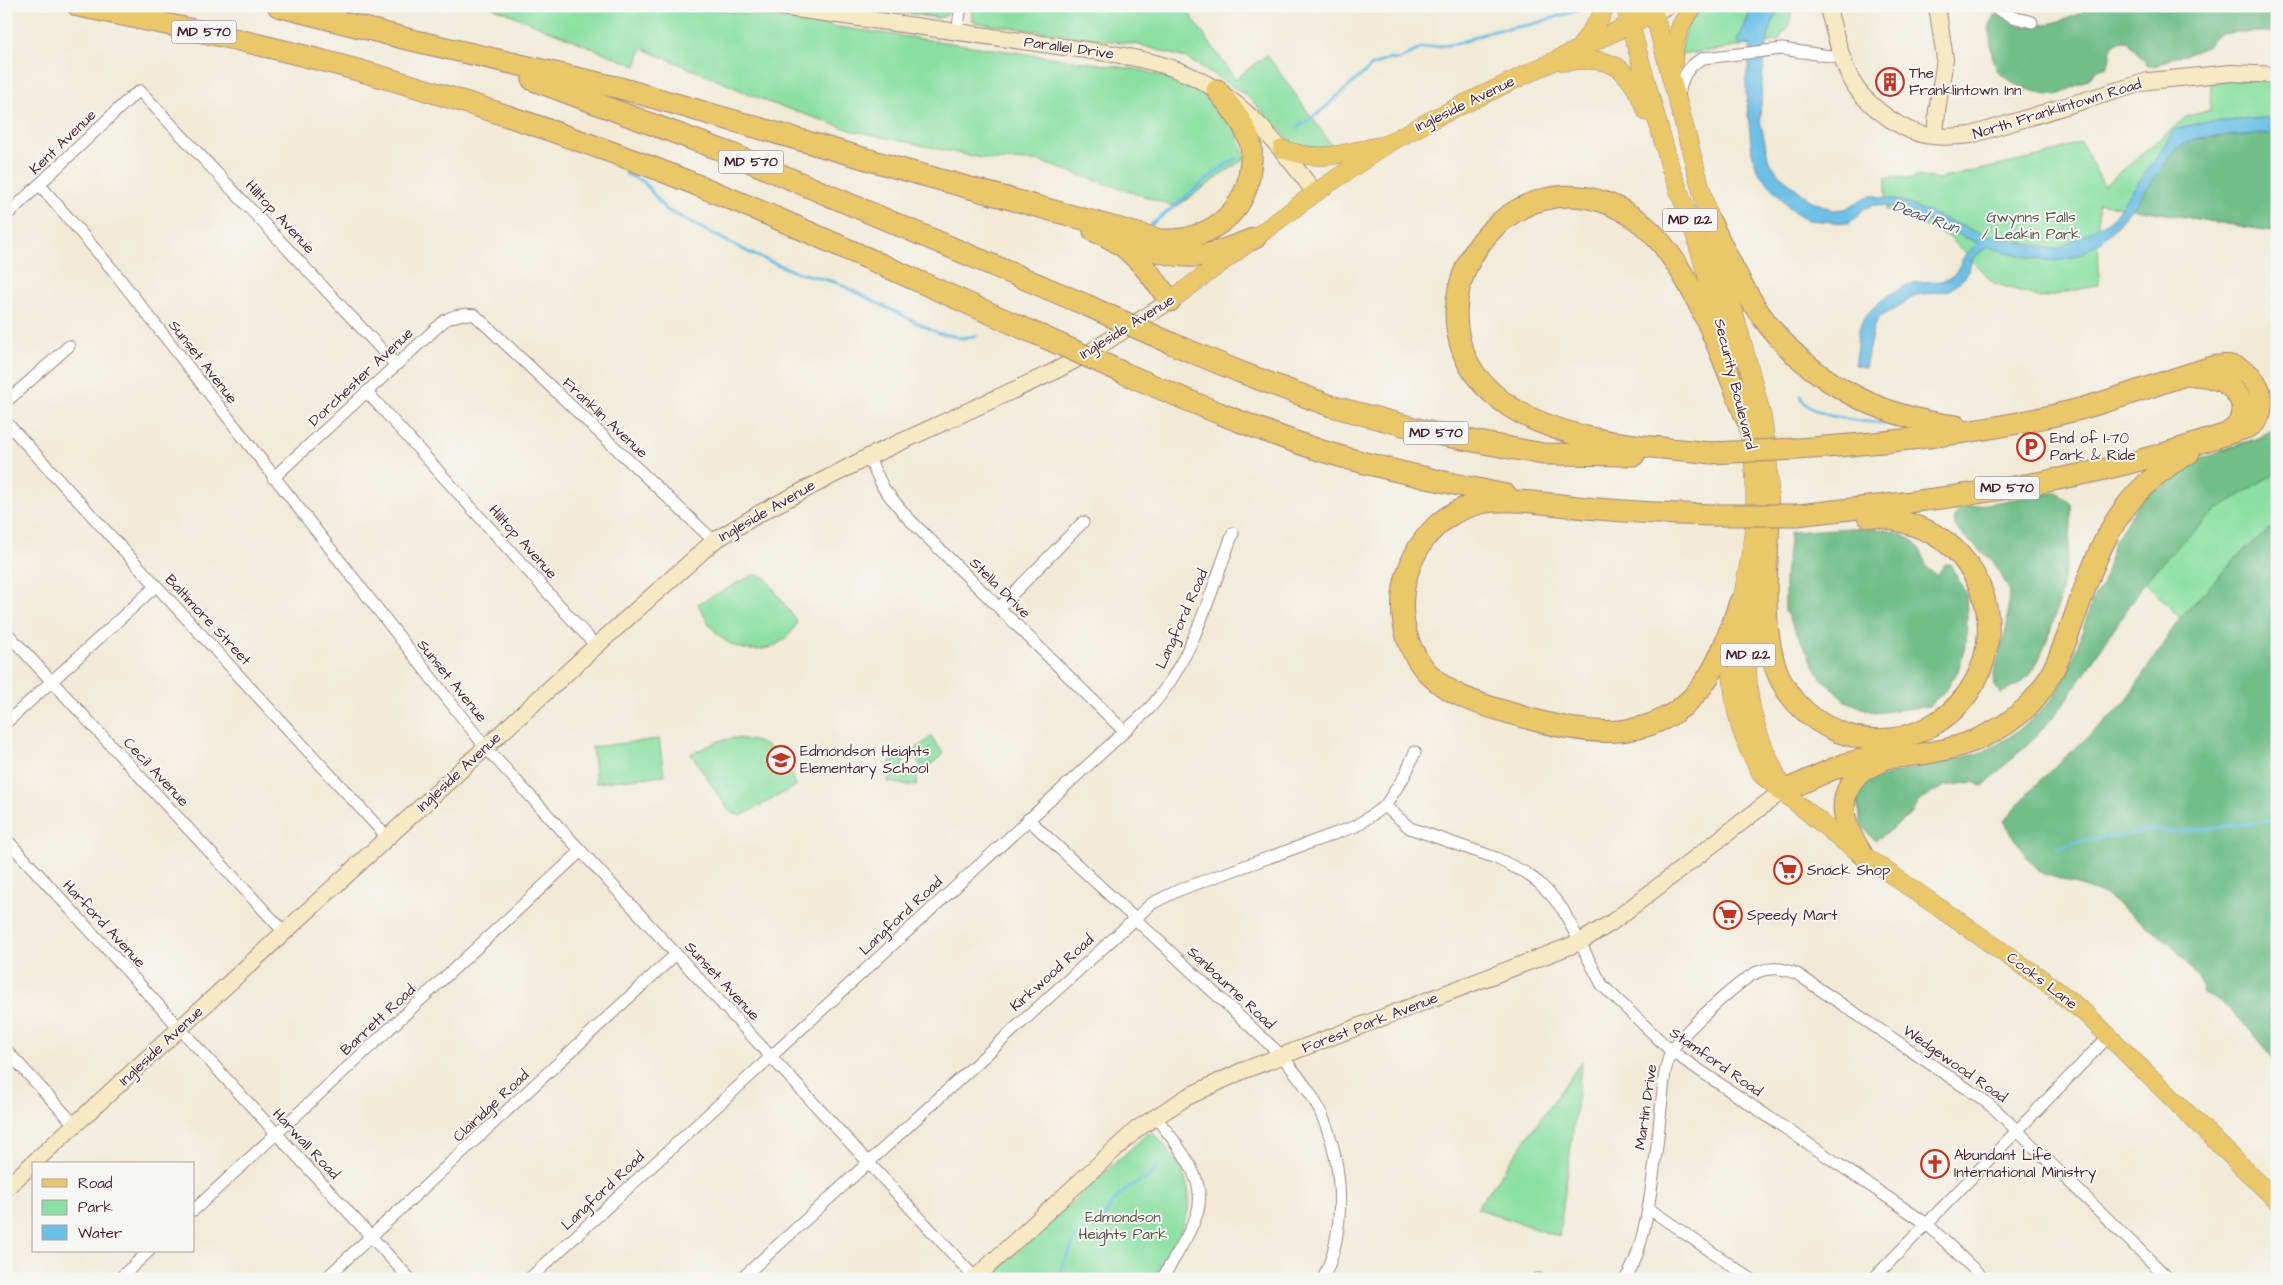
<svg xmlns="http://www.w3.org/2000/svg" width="2283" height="1285" viewBox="0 0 2283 1285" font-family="'Architects Daughter',sans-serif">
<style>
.green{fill:#8ae0a2;stroke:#6a8066}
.forest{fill:#6fbe88;stroke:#5c6e5a}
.water{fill:#6bc0e7;stroke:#5a7089}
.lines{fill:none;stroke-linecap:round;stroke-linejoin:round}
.stream{stroke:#6bc0e7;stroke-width:3}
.street-casing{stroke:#9e8481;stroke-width:13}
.secondary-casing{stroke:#9e8481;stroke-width:18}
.primary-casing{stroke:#9e8481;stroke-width:19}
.highway-casing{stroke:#9e8481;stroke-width:23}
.street{stroke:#fff;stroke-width:11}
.secondary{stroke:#f7e9c3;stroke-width:16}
.primary{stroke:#eac769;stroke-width:18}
.highway{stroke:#eac769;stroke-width:21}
.highway-bridge-casing{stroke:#9e8481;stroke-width:23;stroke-linecap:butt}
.highway-bridge{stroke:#eac769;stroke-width:21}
.labels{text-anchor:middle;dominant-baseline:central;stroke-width:4;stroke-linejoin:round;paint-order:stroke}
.shield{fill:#f6f6f2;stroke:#7e6067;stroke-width:1}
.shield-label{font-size:14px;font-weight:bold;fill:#4a1f2b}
.street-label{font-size:15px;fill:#4a1f2b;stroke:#f6f6f2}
.poi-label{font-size:15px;fill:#4a1f2b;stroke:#f6f6f2;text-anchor:start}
.park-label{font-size:15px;fill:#5a4f49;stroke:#f6f6f2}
.water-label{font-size:16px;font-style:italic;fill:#56576d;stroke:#f6f6f2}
</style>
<rect width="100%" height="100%" fill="#f6f6f2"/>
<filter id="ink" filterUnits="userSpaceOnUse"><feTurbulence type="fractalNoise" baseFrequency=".02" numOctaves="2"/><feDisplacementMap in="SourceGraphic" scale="10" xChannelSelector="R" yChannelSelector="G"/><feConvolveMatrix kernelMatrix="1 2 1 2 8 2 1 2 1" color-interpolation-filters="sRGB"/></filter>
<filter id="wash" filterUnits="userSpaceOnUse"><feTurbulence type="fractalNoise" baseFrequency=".0096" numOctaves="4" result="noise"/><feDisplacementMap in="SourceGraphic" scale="20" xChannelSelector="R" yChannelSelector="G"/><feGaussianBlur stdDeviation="1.12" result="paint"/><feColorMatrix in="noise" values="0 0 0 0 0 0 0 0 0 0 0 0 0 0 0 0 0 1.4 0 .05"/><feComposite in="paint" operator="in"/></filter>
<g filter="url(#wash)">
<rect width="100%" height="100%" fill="#f1ead7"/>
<g class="green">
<path d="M 490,6 L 690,6 L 1141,70 C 1171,79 1208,89 1228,114 C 1235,123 1241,146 1245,158 L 1176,207 L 1038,161 L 991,160 L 854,131 L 768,102 L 642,48 L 636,66 Z"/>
<path d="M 861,6 L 951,6 L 946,16 L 938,18 Z"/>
<path d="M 971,6 L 1184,6 L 1235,79 L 1267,55 L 1333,147 L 1305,149 L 1294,144 L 1246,95 L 1186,58 L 1140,45 L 978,23 L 972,20 Z"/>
<path d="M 1702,6 L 1793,6 L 1789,25 L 1778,41 L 1680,55 L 1686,28 Z"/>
<path d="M 2211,80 L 2277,80 L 2277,232 L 2098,203 L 2099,285 L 2041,298 L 1994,283 L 1948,236 L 1886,210 L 1886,176 L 1914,179 L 1915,176 L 1939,179 L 2038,157 L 2081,142 L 2104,186 L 2186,117 L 2210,110 Z"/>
<path d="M 2277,427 L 2277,716 L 2125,562 L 2221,450 L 2258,438 Z"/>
<path d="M 753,575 L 765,577 L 797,622 C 786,648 754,658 729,643 C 714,635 706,619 698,604 Z"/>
<path d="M 931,737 L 944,754 L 924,770 L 911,753 Z"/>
<path d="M 734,738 C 768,740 784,754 796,786 L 741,816 L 730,812 L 691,754 L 719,741 Z"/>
<path d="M 659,739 L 664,775 L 596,783 L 592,747 Z"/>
<path d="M 891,758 L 904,760 L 903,768 L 918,771 L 916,786 L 888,782 Z"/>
<path d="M 1582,1061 L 1559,1237 L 1477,1208 Z"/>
<path d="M 1147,1134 L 1153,1134 C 1162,1140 1167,1149 1173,1157 C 1208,1206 1178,1234 1153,1279 L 988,1279 Z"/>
</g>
<g class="forest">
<path d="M 2089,6 L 2277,6 L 2277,32 L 2238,32 L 2220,34 L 2214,37 L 2209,46 L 2186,55 L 2175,56 L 2157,66 L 2148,65 L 2127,41 C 2105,41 2114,53 2107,67 L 2095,71 L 2090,78 L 2057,96 L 2042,94 L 2014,84 L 1997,70 L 1992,55 L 1989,28 L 1994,15 C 2004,15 2010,22 2019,25 C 2036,29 2079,19 2089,6 Z"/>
<path d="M 2277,133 L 2277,232 L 2131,208 L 2176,149 L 2198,138 Z"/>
<path d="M 2277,427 L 2277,472 L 2218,509 L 2176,548 L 2145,582 L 2064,704 L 2040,732 L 1983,786 L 1973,782 L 1944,786 L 1919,801 L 1910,815 L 1875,841 L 1861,825 L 1858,802 L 1862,785 C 1896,769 1936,765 1972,755 C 2003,747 2045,713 2061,685 C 2075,661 2084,623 2094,596 L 2102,587 L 2114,542 L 2141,500 L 2165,481 L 2195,461 L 2258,438 Z"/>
<path d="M 2057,492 L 2071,504 C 2074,542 2054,651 2026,678 C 2019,686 2010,689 2000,693 L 1995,688 L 1994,673 L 2007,626 L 2009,589 L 1993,561 L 1960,533 L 1955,525 L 1954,517 L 1962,507 L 1969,507 Z"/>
<path d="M 2277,523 L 2277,1062 C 2254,1039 2236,1005 2203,994 L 2198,977 L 2171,944 L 2104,894 L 2042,873 L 2027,857 L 2004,821 L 2036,784 L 2124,704 L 2180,618 L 2237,557 Z"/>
<path d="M 1851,528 C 1872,528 1904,528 1918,547 C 1928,561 1920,564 1937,576 L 1945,564 L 1950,564 L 1966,594 L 1967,617 L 1966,643 L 1958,671 L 1945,691 L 1929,706 L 1875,713 L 1846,701 L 1821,678 L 1785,611 L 1785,577 L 1790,532 Z"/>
</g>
<path class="water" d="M 1752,6 L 1760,6 L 1761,13 L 1764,6 L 1777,6 L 1776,15 L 1769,31 L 1762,79 L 1760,120 L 1769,162 L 1782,177 L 1810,200 L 1833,210 L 1845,209 L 1871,195 L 1904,202 L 1976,232 L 2056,250 L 2111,220 L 2157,157 L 2174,130 L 2197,123 L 2277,117 L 2277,133 L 2198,138 L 2176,149 C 2150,183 2108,253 2063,260 C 2039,263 2010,252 1987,247 L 1973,258 L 1965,277 L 1950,290 L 1917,295 L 1879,318 L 1873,328 L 1865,368 L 1855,365 C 1858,353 1856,339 1860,327 C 1865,309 1899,285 1919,282 C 1930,281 1942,284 1952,276 C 1958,271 1960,263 1964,257 C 1968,252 1974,247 1978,243 L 1894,207 L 1873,205 L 1863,209 L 1856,218 L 1848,223 L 1808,220 L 1793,211 L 1758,172 L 1752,152 L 1746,93 L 1746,78 L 1751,54 L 1750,45 L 1738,44 L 1737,40 L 1744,28 Z"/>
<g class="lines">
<g class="stream">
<path d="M 1297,128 L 1320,112 L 1372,66 L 1388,59 L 1398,60 L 1422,48 L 1456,44 L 1489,32 L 1533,24 L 1579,10"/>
<path d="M 626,174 L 644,182 L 665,209 L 752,254 L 796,272 L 835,282 L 938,333 L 962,338 L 976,336"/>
<path d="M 1151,225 L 1225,165 L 1237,158"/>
<path d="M 1800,396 C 1812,420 1864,421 1888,424"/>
<path d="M 2057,848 L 2077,842 L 2156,830 L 2179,832 L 2277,820"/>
<path d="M 1057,1279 L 1076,1237 L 1102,1223 L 1110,1206 L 1119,1196 L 1130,1186 L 1148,1178 L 1157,1168"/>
</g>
</g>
</g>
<g filter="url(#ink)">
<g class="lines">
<defs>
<g id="street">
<path d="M 1991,6 L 2013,17 L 2032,22"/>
<path d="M 957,32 L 961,6"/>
<path d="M 1679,98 C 1681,79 1686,66 1704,58 L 1782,49 L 1843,58"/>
<path d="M 40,185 L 112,269 L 486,748 L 975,1278"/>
<path d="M 6,216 L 131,97 L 140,91 L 396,365"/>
<path d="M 367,392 L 596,646"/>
<path d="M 6,402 L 69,346"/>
<path d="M 6,422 L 388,838"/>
<path d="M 868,457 L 884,489 L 907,517 L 1124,731"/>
<path d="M 273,478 L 444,321 C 454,315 463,313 475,315 L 714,541"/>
<path d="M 999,608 L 1083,522"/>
<path d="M 6,632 L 285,933"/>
<path d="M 6,723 L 156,586"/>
<path d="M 1385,806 L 1410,828 L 1496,858 L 1526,873 L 1539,883 L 1552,896 L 1563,910 L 1602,985 L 1671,1051 L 1927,1224 L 1984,1279"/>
<path d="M 1028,819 L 1282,1056 C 1291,1068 1302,1080 1310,1093 C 1343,1146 1350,1222 1323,1279"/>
<path d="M 6,839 L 410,1279"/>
<path d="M 6,1050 L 75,1125"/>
<path d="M 1155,1116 C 1175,1143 1209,1178 1197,1214 C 1189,1237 1174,1258 1162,1279"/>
<path d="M 1648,1208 L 1751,1279"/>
<path d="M 194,1210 L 581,851"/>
<path d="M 119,1279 L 149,1251"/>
<path d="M 325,1279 L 676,954"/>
<path d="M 529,1279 L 1147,711 C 1192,663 1210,594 1233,533"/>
<path d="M 741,1279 L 1151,904 L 1179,890 L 1356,826 L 1385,806 L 1405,775 L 1415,752"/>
<path d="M 1537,1279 L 1539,1279"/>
<path d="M 1625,1279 C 1651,1247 1659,1118 1665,1072 C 1667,1065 1668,1056 1672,1050 C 1682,1033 1742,977 1760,971 C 1773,967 1784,968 1797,974 L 1981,1098 L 1996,1110 L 2169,1279"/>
<path d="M 1873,1279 L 2109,1036"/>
</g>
<g id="secondary">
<path d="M 774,6 L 1114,54 C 1136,58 1157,62 1177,70 C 1239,93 1277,142 1315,193"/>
<path d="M 1827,6 C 1835,31 1842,68 1857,89 C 1862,97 1871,104 1879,111 C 1910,136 1931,140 1971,135 L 2148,81 L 2232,73 L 2277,75"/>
<path d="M 1654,13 L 1667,6"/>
<path d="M 1935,136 L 1937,111 L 1945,59 L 1937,6"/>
<path d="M 6,1188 L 596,646 L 714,541 L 762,512 L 868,457 L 1051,373 L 1090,352 L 1170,301"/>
<path d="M 974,1279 L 1137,1129 L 1187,1097 L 1242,1071 L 1578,943 L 1611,923 L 1782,791"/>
</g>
<g id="primary">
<path d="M 1625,6 L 1671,170 L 1693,228 L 1730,355"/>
<path d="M 1652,6 L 1762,416 C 1768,453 1772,491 1768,528"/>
<path d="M 1579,48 L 1600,18 L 1605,6"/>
<path d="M 1564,62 C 1613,54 1629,67 1647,112"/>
<path d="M 1673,66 C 1674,42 1677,24 1695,6"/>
<path d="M 1282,149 C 1322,163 1339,154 1379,146"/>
<path d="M 1170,301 L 1315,193 L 1387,144 L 1437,117 L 1654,13"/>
<path d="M 1743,406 L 1752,447 L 1755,481 L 1755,513 L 1752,546 L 1734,645 L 1732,676 L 1735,704 L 1740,726 L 1748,748 L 1762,775 L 1846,843 L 2046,982 L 2086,1014 L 2277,1201"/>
<path d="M 1760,581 C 1751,629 1740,675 1755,722 C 1761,746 1774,767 1782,790"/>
</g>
<g id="highway">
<path d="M 78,6 C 162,23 245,40 328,62 C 438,91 547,128 654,168 C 784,218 911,279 1039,335"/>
<path d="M 278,6 L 407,39 L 620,88 L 908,171 L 1160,240 C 1205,242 1246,216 1250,169 C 1251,162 1252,153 1251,146 C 1246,124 1230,107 1217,90"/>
<path d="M 533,80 L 732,154 L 1086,305"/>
<path d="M 1711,223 C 1726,254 1741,286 1760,314 C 1807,380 1877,417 1956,426"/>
<path d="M 1094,231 C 1130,243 1149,272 1170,301"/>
<path d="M 1140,246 C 1192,264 1206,257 1255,238"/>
<path d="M 1173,344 L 1240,372 L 1331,406 L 1441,435 L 1543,454 L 1634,455"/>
<path d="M 1124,373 C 1189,401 1254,429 1322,451 C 1382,469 1444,482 1506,495"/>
<path d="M 2192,375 C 2216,375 2244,387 2243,415 L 2237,426 L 2227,434"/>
<path d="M 1796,449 C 1891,443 1985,433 2076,410 C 2121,398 2164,381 2209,368 C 2261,352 2277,418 2245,428 C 2193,445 2140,462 2087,473 C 1992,494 1895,504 1797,515"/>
<path d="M 1711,453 C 1646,446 1570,444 1512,408 C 1380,325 1507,133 1633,217 C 1687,252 1723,359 1746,418"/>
<path d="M 1713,515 C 1671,514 1629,512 1586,508 C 1555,505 1512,497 1481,503 C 1407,518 1378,616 1426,671 C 1450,698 1487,706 1520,716 C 1589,737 1665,747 1709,676 C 1723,654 1731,627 1740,602"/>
<path d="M 1769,515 C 1768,560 1761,615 1773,659 C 1781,692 1807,720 1839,732 C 1868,743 1899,742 1927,728 C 1995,694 2010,603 1954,549 C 1932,528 1898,518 1868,516"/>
<path d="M 1782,791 C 1811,781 1837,763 1867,759 C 1877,757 1887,758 1897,757 C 1941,753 1982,744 2017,716 C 2046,693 2059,660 2071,627 C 2098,551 2114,495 2189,453"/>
<path d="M 1862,854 C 1856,844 1848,833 1846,822 C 1839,794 1853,771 1879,763"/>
</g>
</defs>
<use href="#street" class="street-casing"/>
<use href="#secondary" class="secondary-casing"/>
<use href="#primary" class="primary-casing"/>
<use href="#highway" class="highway-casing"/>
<use href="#street" class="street"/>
<use href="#secondary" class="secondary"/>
<use href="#primary" class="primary"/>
<use href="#highway" class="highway"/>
<defs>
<g id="highway-bridge">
<path d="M 1086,305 L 1173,344"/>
<path d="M 1039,335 L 1124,373"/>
<path d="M 1711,453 L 1796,449"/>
<path d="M 1713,515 L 1797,515"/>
</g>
</defs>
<use href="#highway-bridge" class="highway-bridge-casing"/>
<use href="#highway-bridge" class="highway-bridge"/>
</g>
</g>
<defs>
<symbol id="building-ring" viewBox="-11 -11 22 22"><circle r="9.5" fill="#f6f6f2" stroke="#c8321e" stroke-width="1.5"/><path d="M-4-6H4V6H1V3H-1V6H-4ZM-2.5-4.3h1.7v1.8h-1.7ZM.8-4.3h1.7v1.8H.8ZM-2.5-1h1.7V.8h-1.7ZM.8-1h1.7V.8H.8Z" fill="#c8321e"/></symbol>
<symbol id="parking-ring" viewBox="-11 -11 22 22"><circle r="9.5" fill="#f6f6f2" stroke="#c8321e" stroke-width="1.5"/><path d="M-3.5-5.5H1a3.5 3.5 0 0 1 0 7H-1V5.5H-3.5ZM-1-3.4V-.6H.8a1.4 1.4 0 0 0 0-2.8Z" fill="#c8321e"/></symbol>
<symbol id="school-ring" viewBox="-11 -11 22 22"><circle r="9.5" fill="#f6f6f2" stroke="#c8321e" stroke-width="1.5"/><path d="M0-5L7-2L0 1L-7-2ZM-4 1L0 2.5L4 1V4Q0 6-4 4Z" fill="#c8321e"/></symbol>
<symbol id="supermarket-ring" viewBox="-11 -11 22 22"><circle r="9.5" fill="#f6f6f2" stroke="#c8321e" stroke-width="1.5"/><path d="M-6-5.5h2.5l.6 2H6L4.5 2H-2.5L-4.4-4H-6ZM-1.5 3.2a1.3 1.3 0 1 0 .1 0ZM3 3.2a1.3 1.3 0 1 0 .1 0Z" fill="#c8321e"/></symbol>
<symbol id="church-ring" viewBox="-11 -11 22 22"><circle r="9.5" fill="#f6f6f2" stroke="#c8321e" stroke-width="1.5"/><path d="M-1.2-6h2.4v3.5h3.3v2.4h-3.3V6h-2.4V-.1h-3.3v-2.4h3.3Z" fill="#c8321e"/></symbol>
</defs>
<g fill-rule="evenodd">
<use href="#building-ring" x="1874" y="66" width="32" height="32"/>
<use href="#parking-ring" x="2015" y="431" width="32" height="32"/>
<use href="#school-ring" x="765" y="744" width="32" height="32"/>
<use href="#supermarket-ring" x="1772" y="854" width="32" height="32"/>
<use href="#supermarket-ring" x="1712" y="899" width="32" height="32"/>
<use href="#church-ring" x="1919" y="1148" width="32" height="32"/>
</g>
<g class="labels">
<g class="shield">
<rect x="171.5" y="20.5" width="65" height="23" rx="4"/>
<rect x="718.5" y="150.5" width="65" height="23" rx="4"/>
<rect x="1662.5" y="208.5" width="55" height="23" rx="4"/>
<rect x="1403.5" y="421.5" width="65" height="23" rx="4"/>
<rect x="1974.5" y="476.5" width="65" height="23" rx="4"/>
<rect x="1720.5" y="643.5" width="55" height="23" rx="4"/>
</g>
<g class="shield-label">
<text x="204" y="32">MD 570</text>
<text x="751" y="162">MD 570</text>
<text x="1690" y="220">MD 122</text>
<text x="1436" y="433">MD 570</text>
<text x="2007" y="488">MD 570</text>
<text x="1748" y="655">MD 122</text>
</g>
<g class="street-label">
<text transform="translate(1069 48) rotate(8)">Parallel Drive</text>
<text transform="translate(1465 104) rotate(-26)">Ingleside Avenue</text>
<text transform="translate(2057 109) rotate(-17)">North Franklintown Road</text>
<text transform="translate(63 142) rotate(-44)">Kent Avenue</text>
<text transform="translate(280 217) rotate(47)">Hilltop Avenue</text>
<text transform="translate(1127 327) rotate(-32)">Ingleside Avenue</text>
<text transform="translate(203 362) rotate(52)">Sunset Avenue</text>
<text transform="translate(361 377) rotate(-43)">Dorchester Avenue</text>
<text transform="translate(1735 384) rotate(76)">Security Boulevard</text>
<text transform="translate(605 418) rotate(43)">Franklin Avenue</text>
<text transform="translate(767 511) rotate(-30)">Ingleside Avenue</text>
<text transform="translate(523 542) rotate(48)">Hilltop Avenue</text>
<text transform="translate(1000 588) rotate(45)">Stella Drive</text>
<text transform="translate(1182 619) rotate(-66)">Langford Road</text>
<text transform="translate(208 620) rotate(47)">Baltimore Street</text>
<text transform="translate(452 681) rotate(51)">Sunset Avenue</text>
<text transform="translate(156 772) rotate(47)">Cecil Avenue</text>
<text transform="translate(459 772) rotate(-43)">Ingleside Avenue</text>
<text transform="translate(901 916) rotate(-43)">Langford Road</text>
<text transform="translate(104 924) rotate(47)">Harford Avenue</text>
<text transform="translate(1052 973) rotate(-42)">Kirkwood Road</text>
<text transform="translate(722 981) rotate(47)">Sunset Avenue</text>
<text transform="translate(2042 981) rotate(37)">Cooks Lane</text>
<text transform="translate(1231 988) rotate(43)">Sanbourne Road</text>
<text transform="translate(378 1020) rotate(-43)">Barrett Road</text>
<text transform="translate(1370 1023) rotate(-21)">Forest Park Avenue</text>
<text transform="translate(161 1046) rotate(-43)">Ingleside Avenue</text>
<text transform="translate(1716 1062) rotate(35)">Stamford Road</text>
<text transform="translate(1955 1064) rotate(35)">Wedgewood Road</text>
<text transform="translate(491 1106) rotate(-43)">Clairidge Road</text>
<text transform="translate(1646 1107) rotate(-82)">Martin Drive</text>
<text transform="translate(306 1144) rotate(47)">Harwall Road</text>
<text transform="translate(603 1191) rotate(-43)">Langford Road</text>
</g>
<g class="poi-label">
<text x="1909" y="73">The<tspan x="1909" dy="17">Franklintown Inn</tspan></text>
<text x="2050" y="438">End of I-70<tspan x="2050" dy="17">Park &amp; Ride</tspan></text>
<text x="800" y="751">Edmondson Heights<tspan x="800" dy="17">Elementary School</tspan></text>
<text x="1807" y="870">Snack Shop</text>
<text x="1747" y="915">Speedy Mart</text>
<text x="1954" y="1155">Abundant Life<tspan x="1954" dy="17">International Ministry</tspan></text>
</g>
<g class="park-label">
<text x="2031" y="217">Gwynns Falls<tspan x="2031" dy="17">/ Leakin Park</tspan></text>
<text x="1123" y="1217">Edmondson<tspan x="1123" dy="17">Heights Park</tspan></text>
</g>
<g class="water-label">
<text transform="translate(1926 217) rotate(20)">Dead Run</text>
</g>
</g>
<rect width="2283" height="1285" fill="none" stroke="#f6f6f2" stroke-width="25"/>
<rect x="32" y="1162" width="162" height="90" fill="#f6f6f2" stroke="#b1a0a2"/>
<rect x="42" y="1179" width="25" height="8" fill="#eac769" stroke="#b1a0a2"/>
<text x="78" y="1188" font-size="15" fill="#4a1f2b">Road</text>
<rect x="42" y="1200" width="25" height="15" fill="#8ae0a2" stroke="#b1a0a2"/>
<text x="78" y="1212" font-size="15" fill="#4a1f2b">Park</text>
<rect x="42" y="1225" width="25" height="15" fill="#6bc0e7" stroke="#b1a0a2"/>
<text x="78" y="1238" font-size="15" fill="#4a1f2b">Water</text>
</svg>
